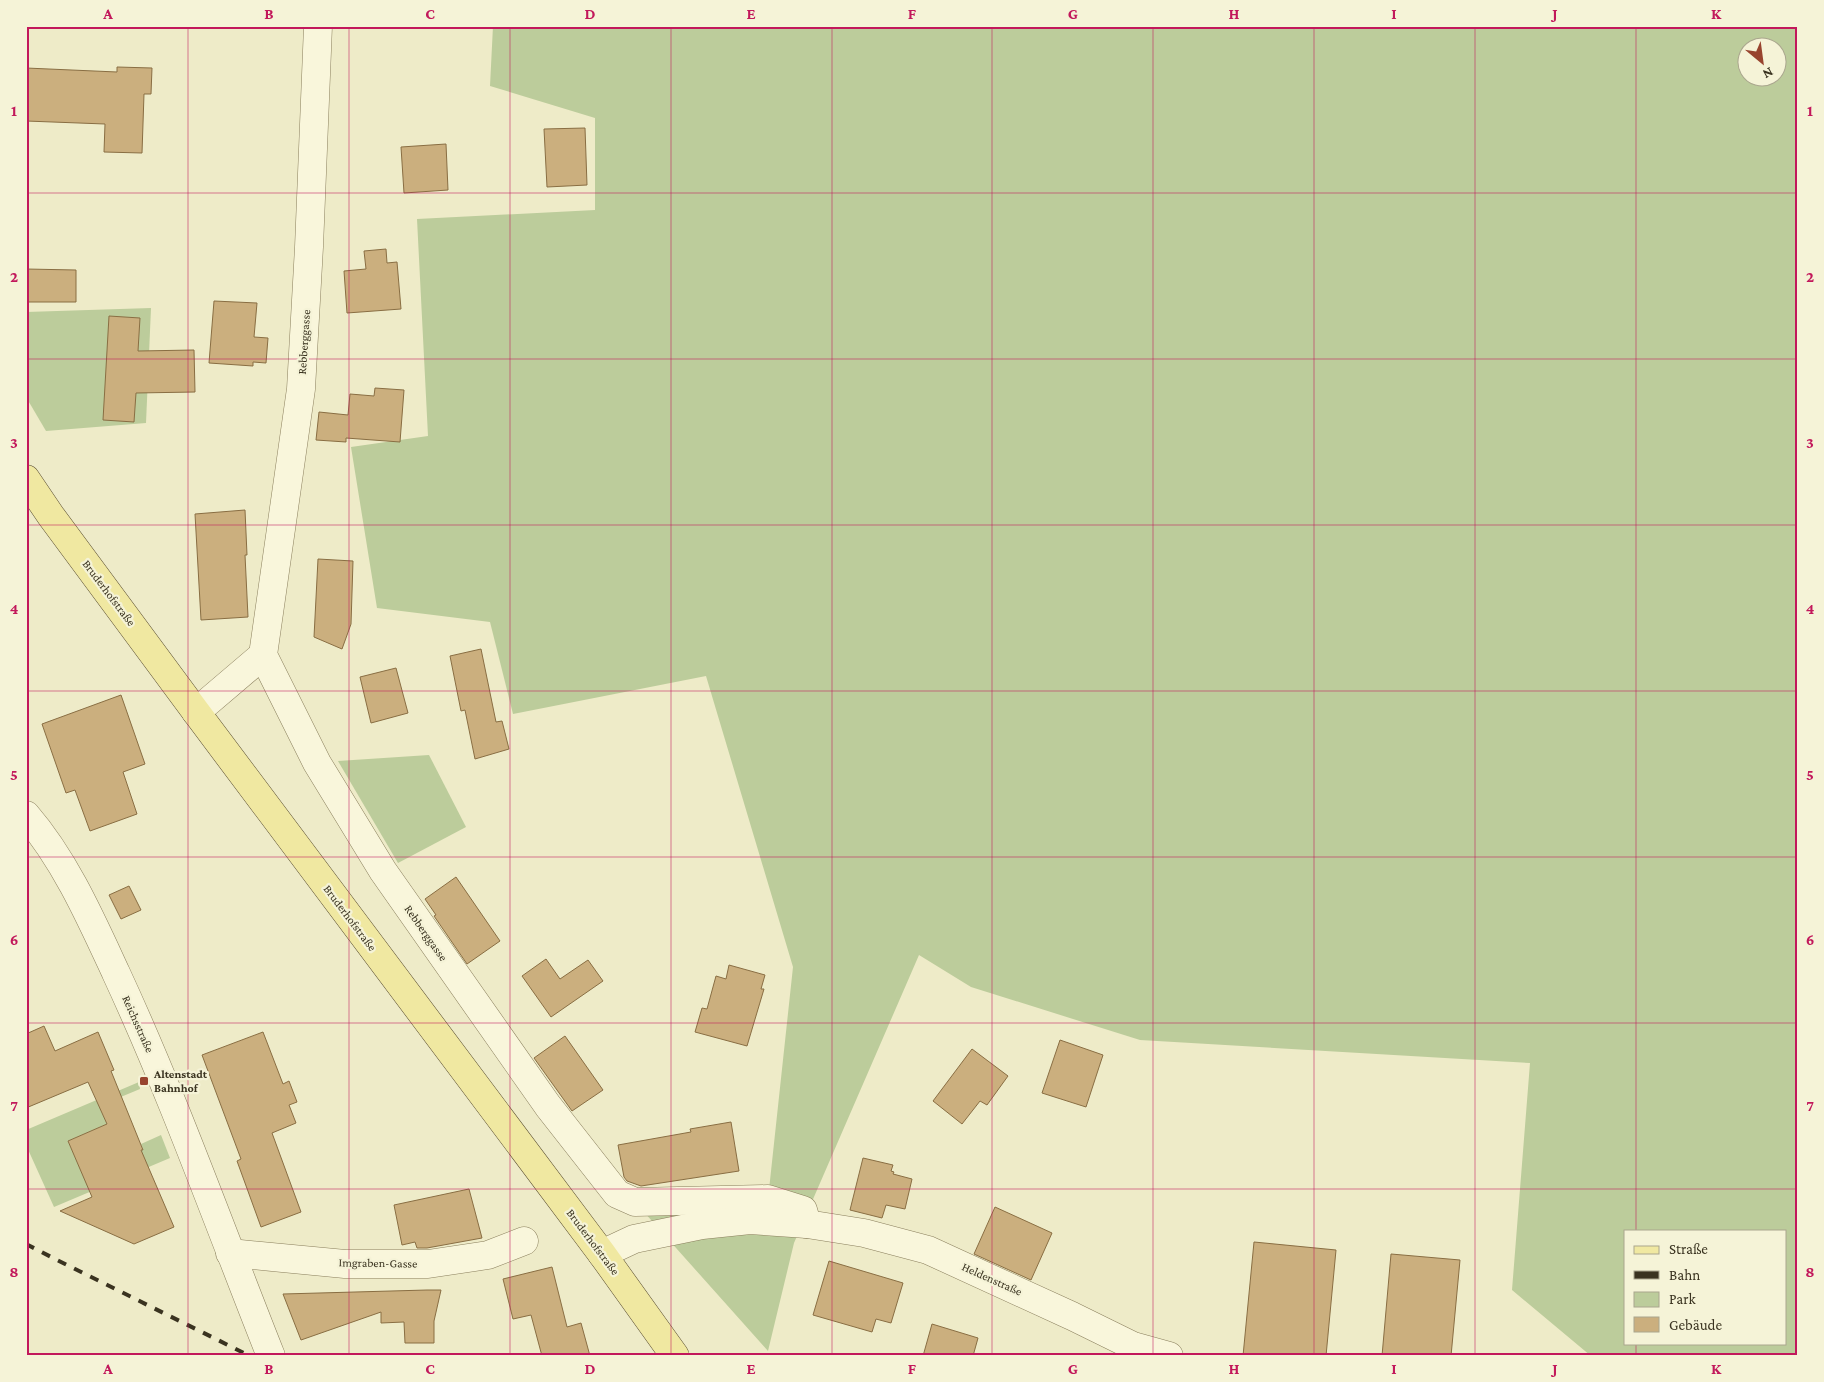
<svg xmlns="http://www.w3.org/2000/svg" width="1824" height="1382" viewBox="0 0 1824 1382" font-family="'Crimson Pro',serif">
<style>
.green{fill:#bccc9b;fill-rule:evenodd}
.building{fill:#cbaf7e;stroke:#896e43}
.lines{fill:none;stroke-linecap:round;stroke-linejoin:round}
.minor-casing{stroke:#8a7f5d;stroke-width:29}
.primary-casing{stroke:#584c31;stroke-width:29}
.minor{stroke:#f9f6db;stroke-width:28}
.primary{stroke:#f0e8a1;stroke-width:28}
.rail{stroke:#3a3320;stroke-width:4;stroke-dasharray:9 9;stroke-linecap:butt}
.grid{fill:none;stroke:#c2185b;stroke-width:1;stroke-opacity:0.55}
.poi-dot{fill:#98442e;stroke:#f5f3d7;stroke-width:2}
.labels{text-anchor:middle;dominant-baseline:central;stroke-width:4.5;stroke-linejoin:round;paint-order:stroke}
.street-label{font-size:12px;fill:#3a3320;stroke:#f5f3d7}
.poi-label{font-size:12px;font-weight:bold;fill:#3a3320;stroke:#f5f3d7;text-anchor:start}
.neatline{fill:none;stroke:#c2185b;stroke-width:2}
.grid-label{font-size:16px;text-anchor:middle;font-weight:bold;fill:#c2185b}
</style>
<rect width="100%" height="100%" fill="#eeebc8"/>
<g class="green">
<path d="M 493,26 L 1798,26 L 1798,1356 L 1591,1356 L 1512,1290 L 1530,1063 L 1140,1040 L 971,987 L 919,955 L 794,1243 L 768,1351 L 635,1202 L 768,1199 L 793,967 L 706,676 L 513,714 L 490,622 L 377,608 L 351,447 L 428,436 L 417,219 L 595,210 L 595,118 L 490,86 ZM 1746,48 L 1776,48 L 1776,78 L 1746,78 ZM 1625,1231 L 1785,1231 L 1785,1343 L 1625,1343 Z"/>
<path d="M 151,308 L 146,423 L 46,431 L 26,397 L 26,312 Z"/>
<path d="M 429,755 L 466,827 L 398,863 L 338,761 Z"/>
<path d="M 139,1082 L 140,1089 L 99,1106 L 107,1124 L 68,1141 L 83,1175 L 143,1150 L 141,1144 L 161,1135 L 170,1158 L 54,1207 L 26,1145 L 26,1130 Z"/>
</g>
<g class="building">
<path d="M 117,67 L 152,68 L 151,94 L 144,94 L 142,153 L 104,152 L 105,124 L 26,121 L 26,68 L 117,72 Z"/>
<path d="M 585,128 L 587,185 L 547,187 L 544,129 Z"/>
<path d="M 446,144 L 448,190 L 404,193 L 401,147 Z"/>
<path d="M 386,249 L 387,263 L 397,262 L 401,309 L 347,313 L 344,271 L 366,269 L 364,251 Z"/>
<path d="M 26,269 L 76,270 L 76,302 L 26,302 Z"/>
<path d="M 214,301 L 257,303 L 254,337 L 268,338 L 266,363 L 253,362 L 253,366 L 209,363 Z"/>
<path d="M 109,316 L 140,318 L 138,351 L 194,350 L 195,392 L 136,393 L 134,422 L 103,420 Z"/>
<path d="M 375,388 L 404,390 L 400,442 L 346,438 L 346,442 L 316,440 L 319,412 L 348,415 L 350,394 L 374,396 Z"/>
<path d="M 245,510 L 247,555 L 245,555 L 248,617 L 201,620 L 195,514 Z"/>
<path d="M 318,559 L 353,561 L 351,624 L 342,649 L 314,637 Z"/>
<path d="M 481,649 L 496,722 L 502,721 L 509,749 L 475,759 L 465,710 L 461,711 L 450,656 Z"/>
<path d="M 396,668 L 408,713 L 371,723 L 360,677 Z"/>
<path d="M 121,695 L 145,764 L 123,772 L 137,814 L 90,831 L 75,790 L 66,793 L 42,724 Z"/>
<path d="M 456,877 L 500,941 L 467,964 L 434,916 L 436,915 L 425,899 Z"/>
<path d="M 129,886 L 141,910 L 121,919 L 109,895 Z"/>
<path d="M 546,959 L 560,979 L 588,960 L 603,981 L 551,1017 L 522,976 Z"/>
<path d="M 729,965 L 765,975 L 761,989 L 764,989 L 747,1046 L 695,1032 L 702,1008 L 707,1009 L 716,976 L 726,979 Z"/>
<path d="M 44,1026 L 55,1051 L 98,1032 L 114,1070 L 111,1071 L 143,1150 L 141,1150 L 174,1227 L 134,1244 L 60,1211 L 92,1197 L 68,1141 L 107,1124 L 88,1082 L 26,1108 L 26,1034 Z"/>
<path d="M 263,1032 L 283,1084 L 289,1081 L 297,1102 L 289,1105 L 296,1123 L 272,1133 L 301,1212 L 261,1227 L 237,1161 L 241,1159 L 202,1055 Z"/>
<path d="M 565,1036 L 603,1090 L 572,1111 L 534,1058 Z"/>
<path d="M 1060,1040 L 1103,1055 L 1086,1107 L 1042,1093 Z"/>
<path d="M 972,1049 L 1008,1076 L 987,1105 L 980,1101 L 962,1124 L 933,1101 Z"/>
<path d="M 731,1122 L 739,1171 L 641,1186 L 627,1181 L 624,1177 L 618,1145 L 691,1132 L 690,1129 Z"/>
<path d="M 863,1158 L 893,1165 L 891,1171 L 894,1172 L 893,1174 L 912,1179 L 905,1209 L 886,1205 L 882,1218 L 850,1210 Z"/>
<path d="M 469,1189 L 482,1238 L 427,1248 L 417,1248 L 415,1242 L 402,1245 L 394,1205 Z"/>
<path d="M 995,1207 L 1052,1233 L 1031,1280 L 974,1254 Z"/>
<path d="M 1254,1242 L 1336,1250 L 1326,1356 L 1243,1356 Z"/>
<path d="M 1391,1254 L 1460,1260 L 1451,1356 L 1382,1356 Z"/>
<path d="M 829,1261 L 903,1283 L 891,1323 L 876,1319 L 872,1332 L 813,1315 Z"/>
<path d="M 552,1267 L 567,1327 L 581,1323 L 590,1356 L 542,1356 L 531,1315 L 513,1319 L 503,1279 Z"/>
<path d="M 427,1290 L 441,1290 L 434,1321 L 434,1343 L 405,1343 L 404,1322 L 381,1323 L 381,1312 L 301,1340 L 283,1294 Z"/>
<path d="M 932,1324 L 978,1338 L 973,1356 L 923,1356 Z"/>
</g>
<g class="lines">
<defs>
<g id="minor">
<path d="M 318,26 L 309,247 L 301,389 L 263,655 L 317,763 L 383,871 L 548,1106 L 617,1194 L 635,1202 L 768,1199 L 803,1210 L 807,1224"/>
<path d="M 196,712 L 263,655"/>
<path d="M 26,815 C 65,860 91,919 116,973 C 174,1098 220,1228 271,1356"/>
<path d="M 230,1253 L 345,1264 L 428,1264 L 488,1255 L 524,1241"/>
<path d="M 602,1254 L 634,1239 L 702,1225 L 750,1220 L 807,1224 L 864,1233 L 928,1250 L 1072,1316 L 1133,1346 L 1169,1356"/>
</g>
<path id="primary" d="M 26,479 L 51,516 L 196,712 L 602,1254 L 675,1356"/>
</defs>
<use href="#minor" class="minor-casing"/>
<use href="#primary" class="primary-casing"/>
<use href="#minor" class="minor"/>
<use href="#primary" class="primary"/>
<path class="rail" d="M 26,1244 L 57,1260 L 250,1356"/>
</g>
<path class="grid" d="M 188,26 L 188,1356M 349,26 L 349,1356M 510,26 L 510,1356M 671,26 L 671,1356M 832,26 L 832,1356M 992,26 L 992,1356M 1153,26 L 1153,1356M 1314,26 L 1314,1356M 1475,26 L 1475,1356M 1636,26 L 1636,1231M 26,193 L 1798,193M 26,359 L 1798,359M 26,525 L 1798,525M 26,691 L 1798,691M 26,857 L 1798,857M 26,1023 L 1798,1023M 26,1189 L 1798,1189M 1636,1343 L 1636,1356"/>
<rect class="poi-dot" x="139" y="1076" width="10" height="10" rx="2.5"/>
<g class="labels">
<g class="street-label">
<text transform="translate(304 342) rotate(-86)">Rebberggasse</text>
<text transform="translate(109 593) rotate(53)">Bruderhofstraße</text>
<text transform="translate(350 918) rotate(53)">Bruderhofstraße</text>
<text transform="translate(426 933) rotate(55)">Rebberggasse</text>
<text transform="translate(138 1024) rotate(66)">Reichsstraße</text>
<text transform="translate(593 1242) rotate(53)">Bruderhofstraße</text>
<text transform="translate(378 1263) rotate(1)">Imgraben-Gasse</text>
<text transform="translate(992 1279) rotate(24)">Heldenstraße</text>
</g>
<g class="poi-label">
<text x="154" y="1074">Altenstadt<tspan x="154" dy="14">Bahnhof</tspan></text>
</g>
</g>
<rect width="1824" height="1382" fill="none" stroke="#f5f3d7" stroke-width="55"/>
<rect x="1624" y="1230" width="162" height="115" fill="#f5f3d7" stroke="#aaa68e"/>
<rect x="1634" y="1246" width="25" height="8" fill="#f0e8a1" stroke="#aaa68e"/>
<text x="1669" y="1254" font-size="15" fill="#3a3320">Straße</text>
<rect x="1634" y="1271" width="25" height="8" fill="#3a3320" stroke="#aaa68e"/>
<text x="1669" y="1280" font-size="15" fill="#3a3320">Bahn</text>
<rect x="1634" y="1292" width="25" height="15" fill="#bccc9b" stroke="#aaa68e"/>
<text x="1669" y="1304" font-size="15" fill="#3a3320">Park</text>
<rect x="1634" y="1317" width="25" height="15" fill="#cbaf7e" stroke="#aaa68e"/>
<text x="1669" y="1330" font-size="15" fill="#3a3320">Gebäude</text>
<g transform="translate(1762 62) rotate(151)"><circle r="24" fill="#f5f3d7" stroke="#aaa68e"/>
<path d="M0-4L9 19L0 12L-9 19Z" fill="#98442e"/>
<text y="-8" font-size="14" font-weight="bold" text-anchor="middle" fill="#3a3320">N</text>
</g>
<rect x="28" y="28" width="1768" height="1326" class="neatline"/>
<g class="grid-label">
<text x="108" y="19">A</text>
<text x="269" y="19">B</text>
<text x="430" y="19">C</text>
<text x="590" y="19">D</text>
<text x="751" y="19">E</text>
<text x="912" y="19">F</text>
<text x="1073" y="19">G</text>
<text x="1234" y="19">H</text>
<text x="1394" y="19">I</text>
<text x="1555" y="19">J</text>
<text x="1716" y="19">K</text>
<text x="14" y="116">1</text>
<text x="1810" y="116">1</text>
<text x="14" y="282">2</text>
<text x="1810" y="282">2</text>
<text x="14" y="448">3</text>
<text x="1810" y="448">3</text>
<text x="14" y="614">4</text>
<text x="1810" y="614">4</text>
<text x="14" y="780">5</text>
<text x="1810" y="780">5</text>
<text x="14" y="945">6</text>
<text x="1810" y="945">6</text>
<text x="14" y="1111">7</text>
<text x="1810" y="1111">7</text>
<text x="14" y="1277">8</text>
<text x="1810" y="1277">8</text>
<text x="108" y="1374">A</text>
<text x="269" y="1374">B</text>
<text x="430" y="1374">C</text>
<text x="590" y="1374">D</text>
<text x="751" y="1374">E</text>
<text x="912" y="1374">F</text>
<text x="1073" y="1374">G</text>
<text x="1234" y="1374">H</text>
<text x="1394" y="1374">I</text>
<text x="1555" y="1374">J</text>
<text x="1716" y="1374">K</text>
</g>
</svg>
